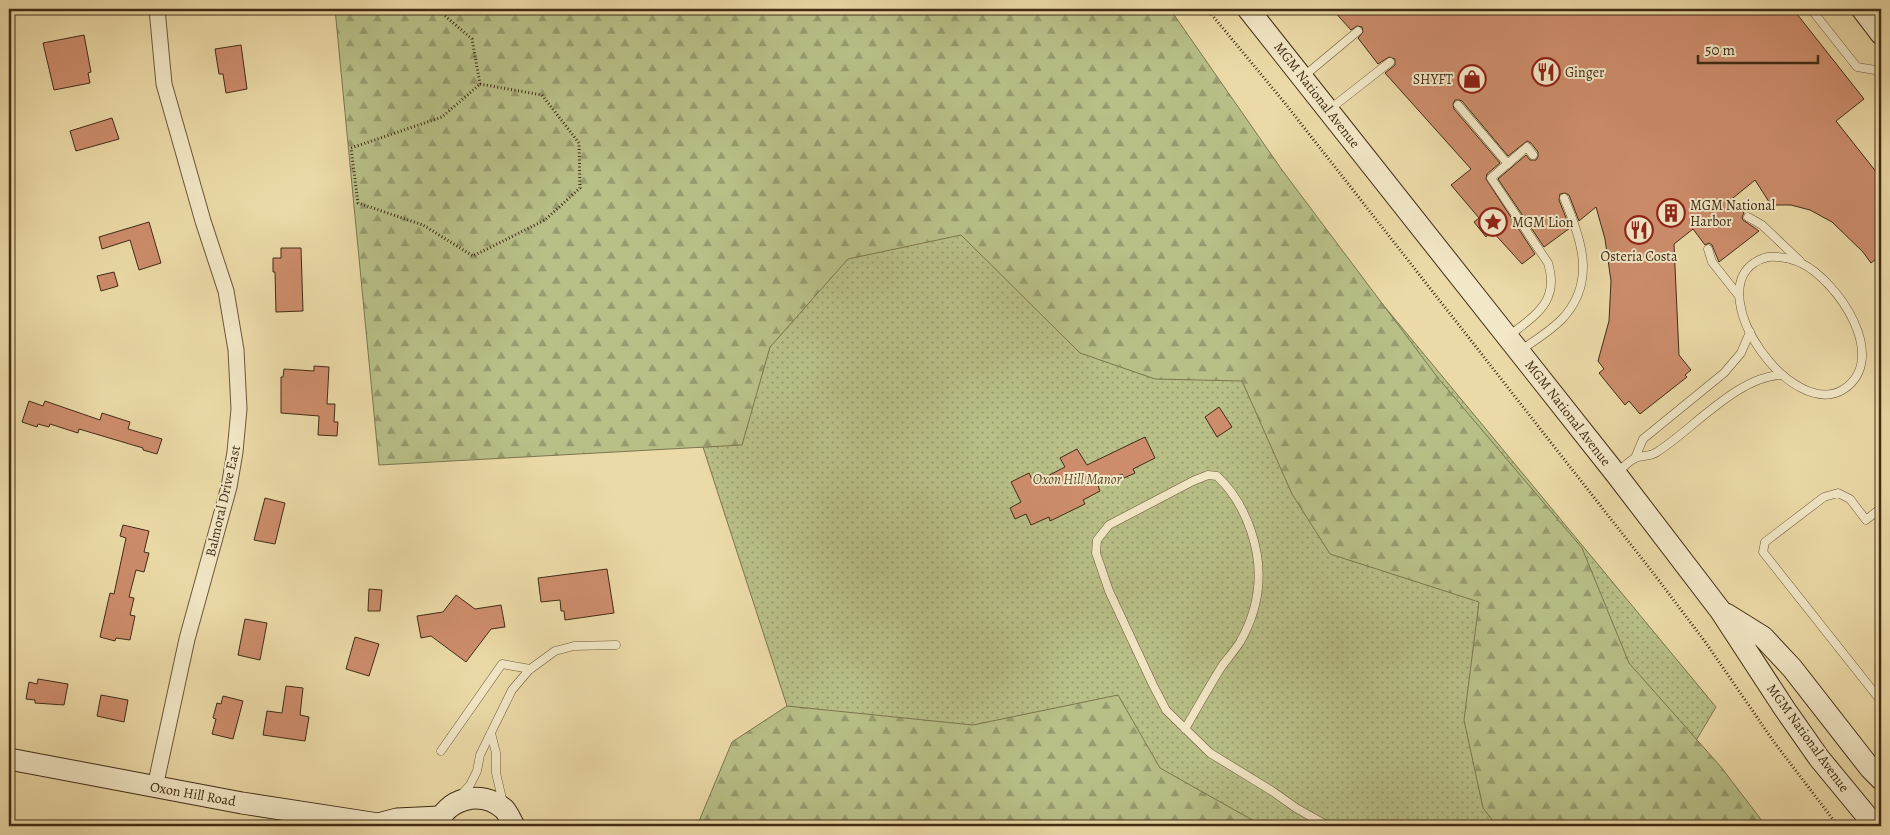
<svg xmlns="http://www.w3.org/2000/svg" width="1890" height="835" viewBox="0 0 1890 835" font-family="Alegreya,serif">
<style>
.grass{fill:url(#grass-dots);stroke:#7c764e}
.forest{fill:url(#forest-firs);stroke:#7c764e}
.building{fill:#cd8d6c;stroke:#412c15}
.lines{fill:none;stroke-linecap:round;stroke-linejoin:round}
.service-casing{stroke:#6c583a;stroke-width:9}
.minor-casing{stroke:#6c583a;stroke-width:17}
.secondary-casing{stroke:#412c15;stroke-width:23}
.path{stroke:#412c15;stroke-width:3;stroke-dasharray:1 2.5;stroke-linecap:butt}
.service{stroke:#f2e7c6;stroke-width:8}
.minor{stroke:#f2e7c6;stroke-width:15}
.secondary{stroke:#f2e7c6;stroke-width:21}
.labels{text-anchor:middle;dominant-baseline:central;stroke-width:4;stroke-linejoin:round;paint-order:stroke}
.poi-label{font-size:14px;fill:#412c15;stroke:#f2e7c6;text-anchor:start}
.street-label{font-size:14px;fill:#412c15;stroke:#f2e7c6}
.park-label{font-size:14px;font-style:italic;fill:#59492c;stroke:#f2e7c6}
</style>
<defs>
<pattern id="grass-dots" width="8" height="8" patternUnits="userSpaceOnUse" patternTransform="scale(1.25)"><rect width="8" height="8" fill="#b8bf87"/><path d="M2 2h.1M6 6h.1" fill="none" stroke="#979b6d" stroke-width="1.8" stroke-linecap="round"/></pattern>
<pattern id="forest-firs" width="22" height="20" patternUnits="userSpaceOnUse" patternTransform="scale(1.25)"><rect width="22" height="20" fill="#b8bf87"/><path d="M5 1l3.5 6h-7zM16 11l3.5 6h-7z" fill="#979b6d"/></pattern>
</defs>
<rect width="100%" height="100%" fill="#ebdaa7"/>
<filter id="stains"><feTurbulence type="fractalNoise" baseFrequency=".004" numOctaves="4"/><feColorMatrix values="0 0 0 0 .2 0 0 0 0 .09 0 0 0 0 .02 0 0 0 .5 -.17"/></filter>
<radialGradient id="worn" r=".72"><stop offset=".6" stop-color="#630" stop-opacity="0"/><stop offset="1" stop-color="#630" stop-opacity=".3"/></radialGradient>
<path class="grass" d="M 1173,51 L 1716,707 L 1645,826 L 779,826 L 787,706 L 703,447 L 728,289 Z"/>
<g class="forest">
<path d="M 335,9 L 1170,9 L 1282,170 L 1438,378 L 1582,548 L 1629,663 L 1721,767 L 1766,826 L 1497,826 L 1483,808 L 1464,720 L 1479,602 L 1330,554 L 1292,494 L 1242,381 L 1155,379 L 1080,353 L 961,235 L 848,259 L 770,347 L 742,445 L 379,465 Z"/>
<path d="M 1118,695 L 1160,768 L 1263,826 L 697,826 L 732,742 L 787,706 L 973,725 Z"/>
</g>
<g class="building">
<path d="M 1332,9 L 1793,9 L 1864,99 L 1836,121 L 1881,178 L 1881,255 L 1871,263 L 1863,252 L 1832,222 L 1810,210 L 1791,205 L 1771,205 L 1755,180 L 1733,198 L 1744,213 L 1742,217 L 1743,220 L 1759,231 L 1719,262 L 1712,245 L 1709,243 L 1705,245 L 1693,229 L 1674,244 L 1679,355 L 1691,370 L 1685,375 L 1687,377 L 1640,414 L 1629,401 L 1625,405 L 1599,373 L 1604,369 L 1598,361 L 1609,321 L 1611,281 L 1605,239 L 1596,207 L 1579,221 L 1569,195 L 1565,193 L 1560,194 L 1559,200 L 1570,228 L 1544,247 L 1498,179 L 1526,155 L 1530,160 L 1536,160 L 1538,157 L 1538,152 L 1531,143 L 1527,141 L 1508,156 L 1462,101 L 1459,100 L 1455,100 L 1453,104 L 1454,109 L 1500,163 L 1487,174 L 1486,179 L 1535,254 L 1522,264 L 1492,231 L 1486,237 L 1474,222 L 1479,218 L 1451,185 L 1471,169 L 1385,73 L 1395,65 L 1395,59 L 1389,57 L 1378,64 L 1358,38 L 1363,32 L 1362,27 L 1357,26 L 1351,30 Z"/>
<path d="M 84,35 L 91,72 L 88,73 L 90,83 L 54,90 L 43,43 Z"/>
<path d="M 241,45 L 247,89 L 226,93 L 223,74 L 219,74 L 215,49 Z"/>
<path d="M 112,118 L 119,139 L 76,151 L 70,131 Z"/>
<path d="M 149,222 L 161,263 L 139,270 L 130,240 L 102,249 L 99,237 Z"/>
<path d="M 281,248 L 301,248 L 303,311 L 276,312 L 275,272 L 273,272 L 273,258 L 281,258 Z"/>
<path d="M 114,272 L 118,286 L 101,291 L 97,276 Z"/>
<path d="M 314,366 L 329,367 L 327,404 L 335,404 L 334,422 L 338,422 L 337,436 L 318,435 L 319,416 L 281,413 L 281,377 L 283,377 L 284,369 L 314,371 Z"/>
<path d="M 29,401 L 43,406 L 45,401 L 100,420 L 102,413 L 130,422 L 128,429 L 162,439 L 157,454 L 143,450 L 143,448 L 79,429 L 78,433 L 50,424 L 49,427 L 38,424 L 37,427 L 22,422 Z"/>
<path d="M 1219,407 L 1232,427 L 1217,437 L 1205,417 Z"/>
<path d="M 1145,437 L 1155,458 L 1133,469 L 1135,473 L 1124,478 L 1122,474 L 1098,486 L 1100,491 L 1083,500 L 1085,504 L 1050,521 L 1049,517 L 1031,525 L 1026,514 L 1015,519 L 1010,508 L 1021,502 L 1011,482 L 1029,473 L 1034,483 L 1065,467 L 1060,458 L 1077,449 L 1087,465 Z"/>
<path d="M 265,498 L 285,503 L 275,544 L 254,540 Z"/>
<path d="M 123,525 L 149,531 L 144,552 L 149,553 L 144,572 L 136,570 L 129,597 L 134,598 L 130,615 L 135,616 L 130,640 L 116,638 L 115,641 L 100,637 L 110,593 L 114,594 L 126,538 L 120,536 Z"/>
<path d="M 607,569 L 614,613 L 565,620 L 564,611 L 561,611 L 560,600 L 541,602 L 538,578 Z"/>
<path d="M 369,589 L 382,590 L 380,611 L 368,611 Z"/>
<path d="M 456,595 L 475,609 L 501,605 L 505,627 L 491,629 L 466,662 L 431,636 L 421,638 L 417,616 L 443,612 Z"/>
<path d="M 245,619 L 267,623 L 260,660 L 238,655 Z"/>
<path d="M 355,637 L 379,644 L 369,676 L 346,669 Z"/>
<path d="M 38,679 L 68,684 L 64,705 L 35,703 L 35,700 L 26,699 L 29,682 L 37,684 Z"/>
<path d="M 286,686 L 303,688 L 300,715 L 309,717 L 305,741 L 263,735 L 267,711 L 282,713 Z"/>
<path d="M 101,695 L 128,700 L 124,722 L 97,716 Z"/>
<path d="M 223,696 L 243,701 L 233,739 L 212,734 L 216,719 L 213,718 L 217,703 L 221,704 Z"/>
</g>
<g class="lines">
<defs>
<g id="service">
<path d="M 1811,9 L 1857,67 L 1881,71"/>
<path d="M 1304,76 L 1358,31"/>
<path d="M 1458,105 L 1508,164"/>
<path d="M 1330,109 L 1390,62"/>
<path d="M 1748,217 L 1762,225 L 1800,261"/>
<path d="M 1708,249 L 1712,262 L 1739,296"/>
<path d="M 1768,257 C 1780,256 1790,258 1801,263 C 1838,281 1890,358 1844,389 C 1793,422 1704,297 1754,263 C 1758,260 1763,258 1768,257 Z"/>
<path d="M 1509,336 C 1535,315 1560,302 1548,263 L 1491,178 L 1527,147 L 1533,155"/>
<path d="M 1521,350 C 1534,341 1549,332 1561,320 C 1597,283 1582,240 1564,198"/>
<path d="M 1635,458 L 1643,439 L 1724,373 L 1741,353 L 1750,332"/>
<path d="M 1617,473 C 1622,468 1628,462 1635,458 C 1642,455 1650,457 1657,452 C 1693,429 1738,376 1782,375"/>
<path d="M 1881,508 L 1866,520 L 1850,499 L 1838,493 L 1824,497 L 1765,542 L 1763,552 L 1881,701"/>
<path d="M 1185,729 C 1197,708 1209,687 1222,666 C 1228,658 1235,650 1240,642 C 1260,607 1264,569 1251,531 C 1244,510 1233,491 1217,476 L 1208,475 L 1193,481 L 1109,525 L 1097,540 L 1096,553 L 1109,591 L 1153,685 L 1166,710 L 1210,753 L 1272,791 L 1296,808 L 1328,826"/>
<path d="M 491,733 L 496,753 L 496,773 L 503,803"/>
<path d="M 441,751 L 502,664 L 530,669"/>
<path d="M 461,795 L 470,785 L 477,771 L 480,755 L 512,690 L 529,670 L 555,651 L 574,646 L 616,645"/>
</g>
<path id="minor" d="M 155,787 L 187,639 L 229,487 L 235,452 L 239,409 L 236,350 L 226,291 L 203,221 L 164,84 L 157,9"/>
<g id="secondary">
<path d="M 1248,9 L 1616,474 L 1720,610 L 1784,708 L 1819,758 L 1875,826"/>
<path d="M 1862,9 L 1881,34"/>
<path d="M 1726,614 L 1763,637 L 1792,668 L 1870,768 L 1881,779"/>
<path d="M 9,759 L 242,803 L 378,824 L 397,819 L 440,817"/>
<path d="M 437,826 C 446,798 481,789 504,809 C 508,813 511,821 514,826"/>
</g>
</defs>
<use href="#service" class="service-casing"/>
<use href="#minor" class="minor-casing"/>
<use href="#secondary" class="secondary-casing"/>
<g class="path">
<path d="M 437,9 L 472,39 L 480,84"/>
<path d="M 1207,9 L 1284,102 L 1654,574 L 1706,643 L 1774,742 L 1838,826"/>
<path d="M 480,84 L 542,95 L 579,143 L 580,188 L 545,220 L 473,256 L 423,225 L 358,203 L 351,148 L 442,117 Z"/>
</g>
<use href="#service" class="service"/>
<use href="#minor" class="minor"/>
<use href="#secondary" class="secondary"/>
</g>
<defs>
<symbol id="restaurant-ring" viewBox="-11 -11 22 22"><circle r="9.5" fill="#f2e7c6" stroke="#8f2418" stroke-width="1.5"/><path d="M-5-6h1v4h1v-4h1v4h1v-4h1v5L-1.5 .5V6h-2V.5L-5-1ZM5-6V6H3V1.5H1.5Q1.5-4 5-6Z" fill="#8f2418"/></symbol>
<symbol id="shop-ring" viewBox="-11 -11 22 22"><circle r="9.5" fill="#f2e7c6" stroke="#8f2418" stroke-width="1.5"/><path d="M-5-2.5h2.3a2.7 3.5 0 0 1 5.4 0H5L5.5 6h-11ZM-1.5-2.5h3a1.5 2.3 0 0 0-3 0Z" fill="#8f2418"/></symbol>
<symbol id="building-ring" viewBox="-11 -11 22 22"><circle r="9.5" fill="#f2e7c6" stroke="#8f2418" stroke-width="1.5"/><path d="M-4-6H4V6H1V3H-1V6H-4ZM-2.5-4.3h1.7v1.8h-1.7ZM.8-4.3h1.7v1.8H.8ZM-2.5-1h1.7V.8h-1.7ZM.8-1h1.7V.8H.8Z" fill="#8f2418"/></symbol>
<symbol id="sight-ring" viewBox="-11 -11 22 22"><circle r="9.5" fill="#f2e7c6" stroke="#8f2418" stroke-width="1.5"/><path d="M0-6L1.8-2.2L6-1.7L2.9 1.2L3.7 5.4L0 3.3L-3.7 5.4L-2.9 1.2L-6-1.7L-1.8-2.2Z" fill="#8f2418"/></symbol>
</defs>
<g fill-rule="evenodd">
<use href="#restaurant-ring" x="1530" y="56" width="32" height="32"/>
<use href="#shop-ring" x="1456" y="63" width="32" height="32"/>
<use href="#building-ring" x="1655" y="197" width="32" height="32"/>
<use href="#sight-ring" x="1477" y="206" width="32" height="32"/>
<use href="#restaurant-ring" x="1623" y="214" width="32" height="32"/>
</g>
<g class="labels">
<g class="poi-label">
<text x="1565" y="72">Ginger</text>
<text x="1453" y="79" text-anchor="end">SHYFT</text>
<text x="1690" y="205">MGM National<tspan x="1690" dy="16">Harbor</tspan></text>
<text x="1512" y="222">MGM Lion</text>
<text x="1639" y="256" text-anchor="middle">Osteria Costa</text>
</g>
<g class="street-label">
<text transform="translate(1317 95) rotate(52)">MGM National Avenue</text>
<text transform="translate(1568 413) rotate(52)">MGM National Avenue</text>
<text transform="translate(223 501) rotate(-77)">Balmoral Drive East</text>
<text transform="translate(1808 738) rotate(54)">MGM National Avenue</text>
<text transform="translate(193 794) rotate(10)">Oxon Hill Road</text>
</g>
<g class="park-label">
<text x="1077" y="479">Oxon Hill Manor</text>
</g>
</g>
<rect width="1890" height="835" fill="none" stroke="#ebdaa7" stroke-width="30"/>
<rect x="10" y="10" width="1870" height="815" fill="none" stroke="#412c15" stroke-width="2.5"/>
<rect x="15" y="15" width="1860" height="805" fill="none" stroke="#412c15"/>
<path d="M1698 55v8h120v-8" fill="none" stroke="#412c15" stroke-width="2.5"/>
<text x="1705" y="55" font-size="15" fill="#412c15" stroke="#f2e7c6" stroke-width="4" paint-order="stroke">50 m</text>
<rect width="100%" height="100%" filter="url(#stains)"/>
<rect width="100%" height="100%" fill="url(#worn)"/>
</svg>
